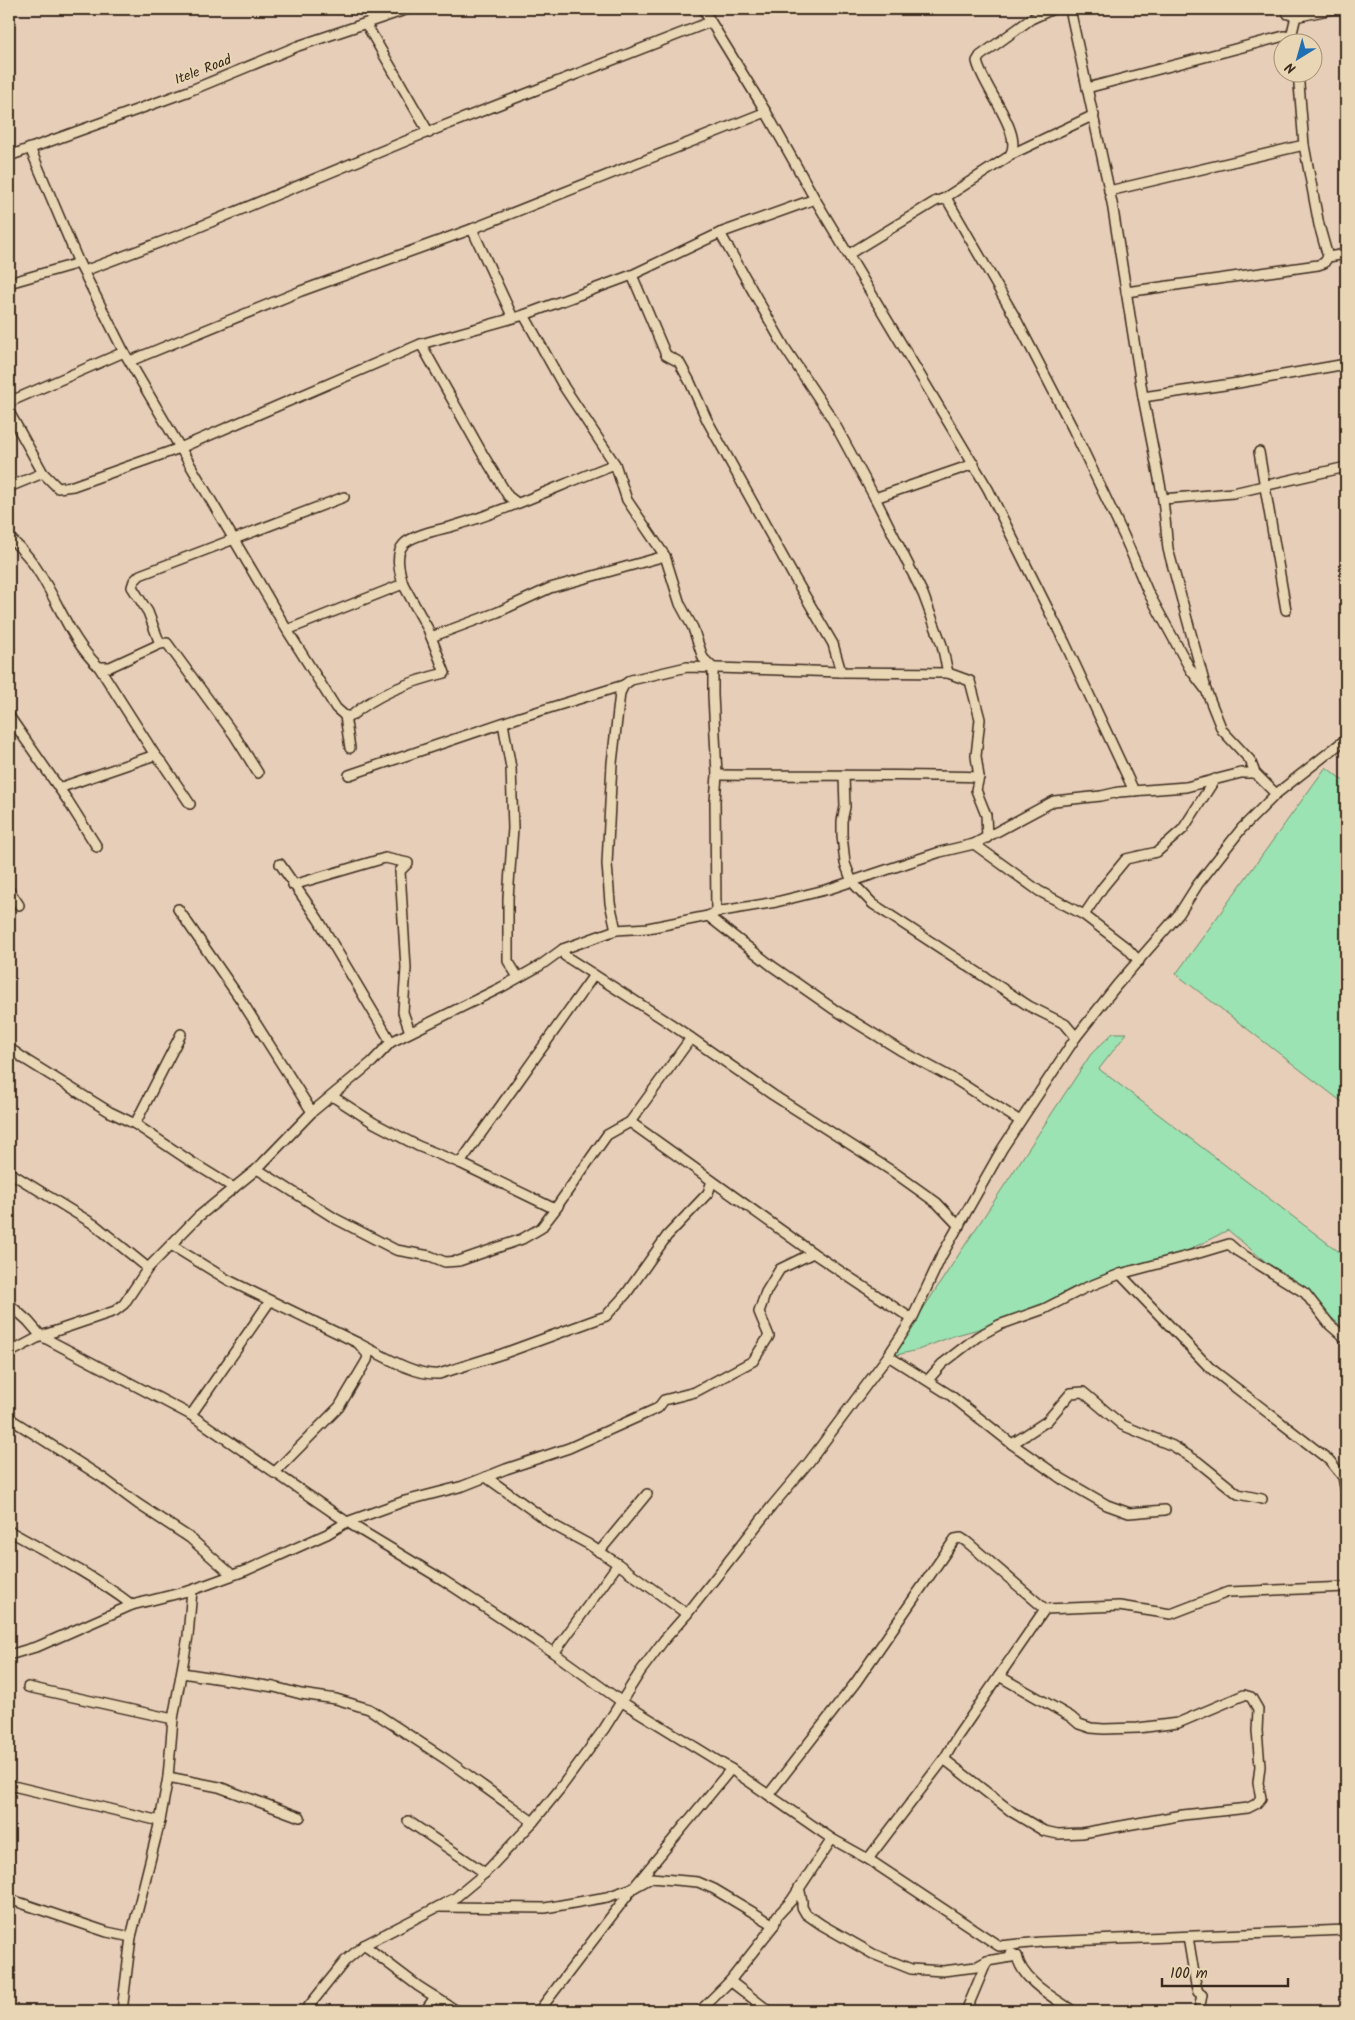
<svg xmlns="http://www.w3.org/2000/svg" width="1355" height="2020" viewBox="0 0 1355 2020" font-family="Kalam,sans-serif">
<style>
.green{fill:#9be3b2;stroke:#6b8668}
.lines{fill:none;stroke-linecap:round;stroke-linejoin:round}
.street-casing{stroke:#3b2a1e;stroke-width:12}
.street{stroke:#e9d6b4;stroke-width:9}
.labels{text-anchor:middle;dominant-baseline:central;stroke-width:4;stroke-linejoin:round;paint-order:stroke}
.street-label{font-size:14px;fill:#3b2a1e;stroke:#e9d6b4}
</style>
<rect width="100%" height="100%" fill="#e7ceb9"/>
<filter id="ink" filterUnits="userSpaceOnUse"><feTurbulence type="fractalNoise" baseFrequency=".02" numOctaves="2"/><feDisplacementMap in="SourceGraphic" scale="10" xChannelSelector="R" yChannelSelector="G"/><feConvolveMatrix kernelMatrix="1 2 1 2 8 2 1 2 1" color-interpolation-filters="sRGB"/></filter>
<g filter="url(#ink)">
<g class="green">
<path d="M 1326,767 L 1346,783 L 1346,1105 L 1176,974 Z"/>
<path d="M 1113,1033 L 1127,1033 L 1099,1069 L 1338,1251 L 1346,1249 L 1346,1330 L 1228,1230 L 1185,1252 L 1072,1288 L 1015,1319 L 953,1336 L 918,1350 L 892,1356 L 1091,1054 Z"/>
</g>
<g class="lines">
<defs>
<g id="street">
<path d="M 703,9 L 766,112 L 815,199 L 988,489 L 1065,643 L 1134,791"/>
<path d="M 1070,9 L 1112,203 L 1143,397 L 1163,499 L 1168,549 L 1205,685"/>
<path d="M 1286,9 L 1288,14 L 1300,16 L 1333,9"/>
<path d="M 366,24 L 429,133"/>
<path d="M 1291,37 L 1296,16"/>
<path d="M 1087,88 L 1284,36 L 1291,37 L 1296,42"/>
<path d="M 30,148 L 79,263 L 124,352 L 287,630 L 336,708 L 345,716 L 351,716 C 377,694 411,681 445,673 L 428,629 L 403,584 L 287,630"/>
<path d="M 1012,154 L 1094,115"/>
<path d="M 9,156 L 189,91 L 298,46 L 408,9"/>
<path d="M 1109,191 L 1304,145"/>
<path d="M 943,199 L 1008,157 C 1028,138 981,85 977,61 L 980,56 L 1031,19 L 1053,9"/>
<path d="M 472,229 L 513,318"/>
<path d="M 720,233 L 785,348 L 831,417 L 875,498 L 923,594 L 942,645 L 948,673 L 970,681 L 980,719 L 976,756 L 979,777 L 976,790 L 986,815 L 987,838"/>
<path d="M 849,254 L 936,201 L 943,199 L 948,201 L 1016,319 L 1073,429 L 1124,536 L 1148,592 L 1190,669 L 1206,690 L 1222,730 L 1250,760 L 1255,773"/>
<path d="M 1328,257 L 1346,254"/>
<path d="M 84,271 L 182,234 L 418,136 L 710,22"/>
<path d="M 632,275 L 666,355 L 679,362 L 690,382 L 707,420 L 794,577 L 833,644 L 841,672"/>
<path d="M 9,283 L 79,263"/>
<path d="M 1126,292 L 1318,265 L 1324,263 L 1328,257 L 1319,225 L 1304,145 L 1298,72"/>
<path d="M 524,315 L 564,387 L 615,464 L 627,500 L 665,556 L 680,604 L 693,628 L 703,658 L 713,668 L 713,695 L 717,775 L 715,801 L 716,912"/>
<path d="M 421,344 L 482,453 L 508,496 L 517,503"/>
<path d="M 130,361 L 301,291 L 472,229 L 766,112"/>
<path d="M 1143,397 L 1238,383 L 1346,364"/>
<path d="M 9,402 L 124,352"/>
<path d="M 9,412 L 43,473 L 58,488 L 73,486 L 180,448 L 421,344 L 524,315 L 632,275 L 720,233 L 815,199"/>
<path d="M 1259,452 L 1286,610"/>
<path d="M 9,487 L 43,473"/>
<path d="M 875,498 L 974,464"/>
<path d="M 1163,499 L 1233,493 L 1346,467"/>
<path d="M 9,537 C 17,545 26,553 32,562 C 57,596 68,638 99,667 L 110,667 L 160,644 L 167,643 L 235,736 L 258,773"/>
<path d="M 403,584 C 400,573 394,554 404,544 C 413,535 438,530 450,527 C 506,511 560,485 615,464"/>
<path d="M 431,637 L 498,612 L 550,588 L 665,556"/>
<path d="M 160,644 L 148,612 L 132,587 L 134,581 L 140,575 L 344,497"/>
<path d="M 99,667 L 155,755"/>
<path d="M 9,716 L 68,801 L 97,847"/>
<path d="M 345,716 L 350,748"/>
<path d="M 503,723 L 511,768 L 513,828 L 508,898 L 508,961 L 518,977"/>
<path d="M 349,775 L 520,717 L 624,685"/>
<path d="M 717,775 C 804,776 892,774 979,777"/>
<path d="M 844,776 L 845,807 L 842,821 L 842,835 L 845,863 L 852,882 L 873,904 L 1029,1006 L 1065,1024 L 1076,1037"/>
<path d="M 59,788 L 155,755 L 163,764 L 190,804"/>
<path d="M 974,844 L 1039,891 L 1084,915 L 1127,948 L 1139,961"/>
<path d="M 280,864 L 318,919 L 391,1042"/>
<path d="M 293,885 L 385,858 L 408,863 L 400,871 L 406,968 L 403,1012 L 410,1032"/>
<path d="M 9,890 L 19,905"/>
<path d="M 178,909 L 241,1000 L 312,1112"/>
<path d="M 1084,915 L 1103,887 L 1126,859 L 1157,852 L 1183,829 L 1215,779"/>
<path d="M 708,916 L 772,966 L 835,1010 L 900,1050 L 956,1080 L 1020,1121"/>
<path d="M 616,930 L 610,903 L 607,864 L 612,763 L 620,693 L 624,685 L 631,680 L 687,667 L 841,672 L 948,673"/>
<path d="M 563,949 L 565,956 L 671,1024 L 773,1095 L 895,1173 L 937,1203 L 959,1226"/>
<path d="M 9,1048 L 26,1060 L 110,1112 L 135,1124 L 190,1161 L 234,1188"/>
<path d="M 332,1096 L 374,1123 L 418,1146 L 460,1163 L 555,1209 L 607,1135 L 630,1122 L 691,1038"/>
<path d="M 630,1122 L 813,1253 L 912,1319"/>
<path d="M 135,1124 L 181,1034"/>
<path d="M 460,1163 L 594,975"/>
<path d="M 257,1169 L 336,1219 L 396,1250 L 430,1256 L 445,1262 L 459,1261 L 522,1239 L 541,1228 L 558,1206"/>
<path d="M 9,1172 L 95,1225 L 148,1268"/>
<path d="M 171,1245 L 228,1280 L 358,1343 L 368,1355 L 367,1360 L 339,1407 L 274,1473"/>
<path d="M 1120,1274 L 1209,1367 L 1329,1460 L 1343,1477 L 1346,1492"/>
<path d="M 9,1304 L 28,1321 L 41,1336 L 191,1415 L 347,1522 L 443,1580 L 554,1653 L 622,1702 L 731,1769 L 832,1839 L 868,1859 L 999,1946 L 1041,1942 L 1346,1930"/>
<path d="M 358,1343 C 380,1354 414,1376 439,1374 L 502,1354 L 606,1316 L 626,1294 L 667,1236 L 708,1193 L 712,1181"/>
<path d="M 9,1353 L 41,1336 L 115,1311 L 124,1304 L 148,1268 L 198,1217 L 257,1169 L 312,1112 L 372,1062 L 391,1042 L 500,988 L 541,965 L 563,949 L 616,930 L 648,928 L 708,916 L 716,912 L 776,902 L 829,889 L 940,852 L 974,844 L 1054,801 L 1101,796 L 1119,792 L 1186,787 L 1241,773 L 1255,773 L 1276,794"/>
<path d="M 888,1356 L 950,1395 L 1012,1444 L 1062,1479 L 1107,1505 L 1129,1513 L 1165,1510"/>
<path d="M 928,1380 L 942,1364 L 977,1337 L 999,1325 L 1044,1309 L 1085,1288 L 1120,1274 L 1199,1253 L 1229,1244 L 1237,1251 L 1305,1293 L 1330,1325 L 1346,1339"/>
<path d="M 191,1415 L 270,1301"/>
<path d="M 9,1418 L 103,1478 L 138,1504 L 190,1538 L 231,1574"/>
<path d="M 1012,1444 L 1047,1421 L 1071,1393 L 1083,1392 L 1122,1425 L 1173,1446 L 1197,1461 L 1238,1494 L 1262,1499"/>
<path d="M 486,1477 L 553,1525 L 588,1544 L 618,1564 L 687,1614"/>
<path d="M 9,1531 C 51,1554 94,1576 132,1605"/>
<path d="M 599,1552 L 647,1494"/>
<path d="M 554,1653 L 618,1564"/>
<path d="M 9,1655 L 39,1646 L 132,1605 L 192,1590 L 247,1570 L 327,1534 L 347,1522 L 405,1501 L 463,1486 L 506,1469 L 569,1448 L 658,1408 L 664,1400 L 695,1392 L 753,1361 L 769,1336 L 759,1312 L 766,1292 L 780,1269 L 813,1253"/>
<path d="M 182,1673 L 274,1687 L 301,1694 L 336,1699 L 369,1709 L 447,1760 L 533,1822"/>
<path d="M 28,1687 L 173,1719"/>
<path d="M 944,1759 L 1012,1812 L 1044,1831 L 1058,1834 L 1082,1833 L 1183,1815 L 1248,1808 L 1256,1804 L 1261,1798 L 1258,1783 L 1260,1766 L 1257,1731 L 1258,1709 L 1251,1697 L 1244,1695 L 1178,1723 L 1138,1728 L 1104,1729 L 1091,1728 L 1079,1724 L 1071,1717 L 999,1676"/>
<path d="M 168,1777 L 219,1787 L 300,1817"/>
<path d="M 9,1785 L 160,1821"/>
<path d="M 769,1794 L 856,1682 L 955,1539 L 961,1538 L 967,1542 L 1045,1609 L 1119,1606 L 1171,1614 L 1228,1592 L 1346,1587"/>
<path d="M 408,1821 L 485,1873"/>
<path d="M 868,1859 L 944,1759 L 957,1737 L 1045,1609"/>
<path d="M 799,1887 L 802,1901 L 802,1907 L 806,1914 L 822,1925 L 873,1954 L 911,1969 L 943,1971 L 976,1967 L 987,1961 L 1017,1956"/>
<path d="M 9,1899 L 107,1932 L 131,1937"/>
<path d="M 438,1907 L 545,1908 L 607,1897 L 633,1888 L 651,1878 L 698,1882 L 714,1889 L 774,1925"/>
<path d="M 1188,1937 L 1196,1985 L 1198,1992 L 1202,1995 L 1200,2005"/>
<path d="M 364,1945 L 418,1986 L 457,2011"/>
<path d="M 1011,1953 L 1017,1956 C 1022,1981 1053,1997 1073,2011"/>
<path d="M 730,1981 L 769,2011"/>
<path d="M 122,2011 L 131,1937 L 160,1821 L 168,1777 L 173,1719 L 188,1636 L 192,1590"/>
<path d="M 305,2011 L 345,1961 L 364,1945 L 455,1898 L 485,1873 L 533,1822 L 559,1790 L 604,1729 L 640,1672 L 664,1640 L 687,1614 L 772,1506 L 809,1462 L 888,1356 L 912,1319 L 942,1255 L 1002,1149 L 1076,1037 L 1117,985 L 1179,914 L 1198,884 L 1242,828 L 1276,794 L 1346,739"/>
<path d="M 425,2011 L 435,1997"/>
<path d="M 539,2011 L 633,1888 L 731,1769"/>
<path d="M 700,2011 L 730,1981 L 774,1925 L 777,1916 L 791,1901 L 832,1839"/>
<path d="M 966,2011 L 987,1961"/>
</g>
</defs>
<use href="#street" class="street-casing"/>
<use href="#street" class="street"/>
</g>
</g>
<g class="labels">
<g class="street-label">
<text transform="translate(203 70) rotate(-21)">Itele Road</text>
</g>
</g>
<rect width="1355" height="2020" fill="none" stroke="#e9d6b4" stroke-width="30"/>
<rect x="15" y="15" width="1325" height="1990" fill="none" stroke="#3b2a1e" stroke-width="2" filter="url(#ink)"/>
<g transform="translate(1298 58) rotate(217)"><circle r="24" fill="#e9d6b4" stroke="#a39178"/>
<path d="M0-4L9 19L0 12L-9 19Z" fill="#1f6fb2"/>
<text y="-8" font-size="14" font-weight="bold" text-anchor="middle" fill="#3b2a1e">N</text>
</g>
<path d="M1162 1978v8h126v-8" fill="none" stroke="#3b2a1e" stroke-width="2.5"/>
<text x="1170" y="1978" font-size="15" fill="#3b2a1e" stroke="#e9d6b4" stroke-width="4" paint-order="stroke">100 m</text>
</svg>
